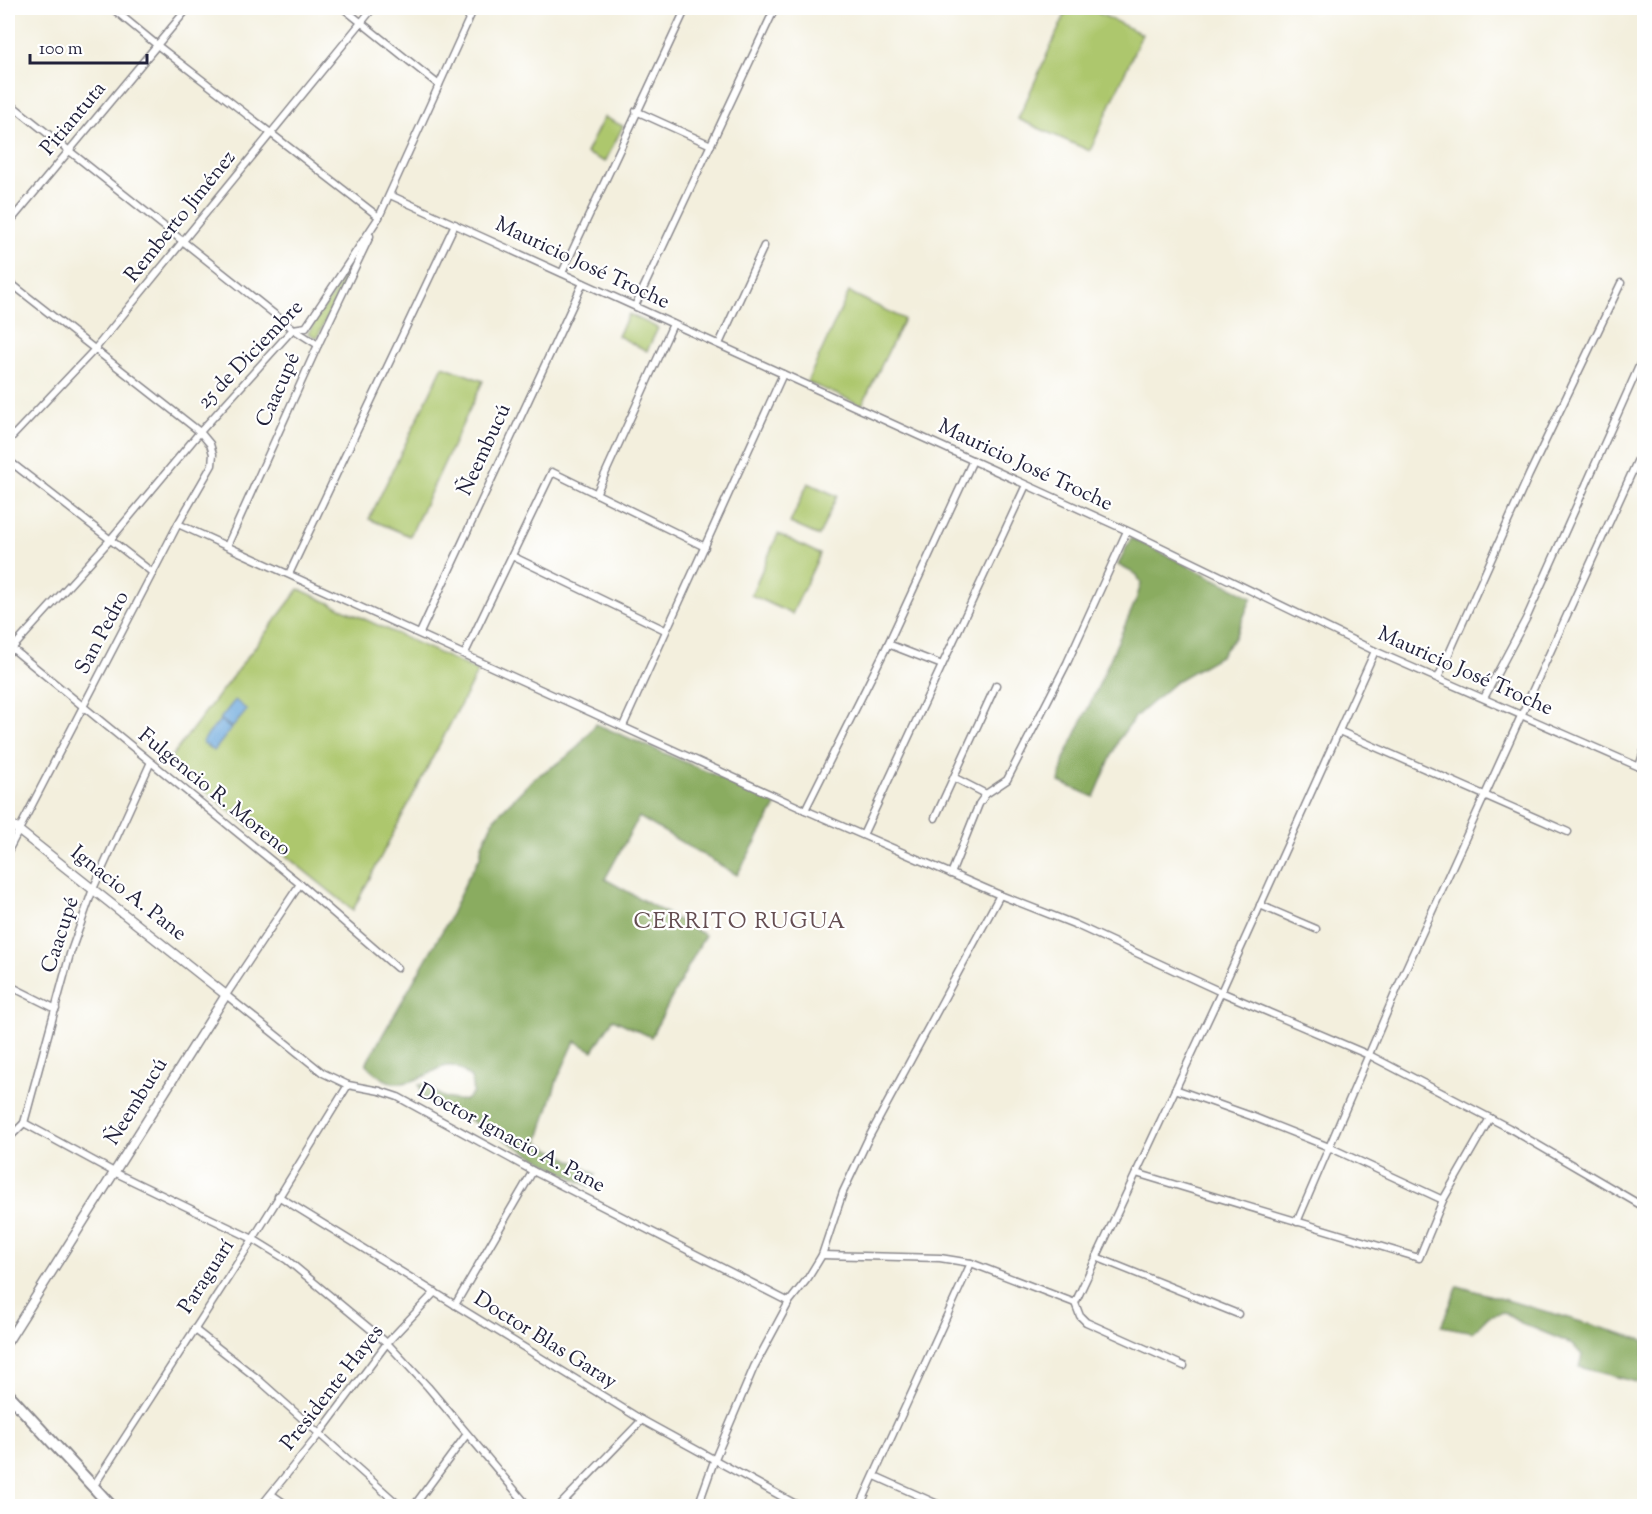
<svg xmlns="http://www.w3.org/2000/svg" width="1652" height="1514" viewBox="0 0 1652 1514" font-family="'Sorts Mill Goudy',serif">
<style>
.green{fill:#adc76d;stroke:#687454;stroke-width:1.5}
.forest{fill:#8aac60;stroke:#56674e;stroke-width:1.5}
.water{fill:#68a6da;stroke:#45648a;stroke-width:1.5}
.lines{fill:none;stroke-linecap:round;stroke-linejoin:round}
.street-casing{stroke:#8a888c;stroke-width:9}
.secondary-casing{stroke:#8a888c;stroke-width:11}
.highway-casing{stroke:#8a888c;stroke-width:14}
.street{stroke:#fff;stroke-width:6}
.secondary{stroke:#fff;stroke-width:8}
.highway{stroke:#fff;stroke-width:10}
.labels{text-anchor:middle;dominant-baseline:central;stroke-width:4.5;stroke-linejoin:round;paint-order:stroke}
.street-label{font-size:21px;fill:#22223b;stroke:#fff}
.neighbourhood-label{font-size:22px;letter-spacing:1.5px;fill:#644d51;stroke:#fff}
</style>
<rect width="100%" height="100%" fill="#fff"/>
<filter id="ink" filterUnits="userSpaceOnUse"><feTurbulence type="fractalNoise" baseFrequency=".0167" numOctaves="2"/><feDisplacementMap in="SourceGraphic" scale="12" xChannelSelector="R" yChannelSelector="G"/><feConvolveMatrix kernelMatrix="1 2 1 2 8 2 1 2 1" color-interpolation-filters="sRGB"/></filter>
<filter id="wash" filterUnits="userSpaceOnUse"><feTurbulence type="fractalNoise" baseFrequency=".008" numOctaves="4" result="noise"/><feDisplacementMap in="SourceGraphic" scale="24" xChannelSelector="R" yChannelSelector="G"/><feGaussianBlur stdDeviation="1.35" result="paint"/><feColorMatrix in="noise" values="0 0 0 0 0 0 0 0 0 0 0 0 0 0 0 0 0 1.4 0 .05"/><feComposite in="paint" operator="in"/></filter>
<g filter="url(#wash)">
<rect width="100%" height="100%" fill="#f3efdd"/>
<g class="green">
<path d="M 1068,8 L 1088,8 L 1142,34 L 1090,151 L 1018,119 Z"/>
<path d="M 604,117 L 623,126 L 605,162 L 586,153 Z"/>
<path d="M 357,255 L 317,338 L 308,333 Z"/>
<path d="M 849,292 L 904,319 L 862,405 L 807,382 Z"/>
<path d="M 629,314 L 658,328 L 647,351 L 618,336 Z"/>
<path d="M 443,366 L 483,381 L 410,536 L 369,519 Z"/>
<path d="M 808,483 L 837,496 L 819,536 L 790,523 Z"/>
<path d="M 778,534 L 820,554 L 792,614 L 751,595 Z"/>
<path d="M 299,589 L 478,671 L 353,910 L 168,761 Z"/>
</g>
<g class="forest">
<path d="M 1131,538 L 1252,597 L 1235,637 L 1220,656 L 1178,680 L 1135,717 L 1119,739 L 1094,797 L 1059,782 L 1064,759 L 1097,689 L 1136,600 L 1141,584 L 1137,575 L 1118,565 Z"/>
<path d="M 596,724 L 778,802 L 737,875 L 639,817 L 605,879 L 705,935 L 651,1037 L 613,1019 L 593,1051 L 575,1041 L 557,1080 L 538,1142 L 596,1174 L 589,1187 L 468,1119 L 423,1097 L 419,1085 L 427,1084 C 438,1097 449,1101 466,1100 L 473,1093 L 471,1078 C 467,1075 461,1069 456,1067 C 444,1064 438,1069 429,1074 C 401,1088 387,1087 366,1064 L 448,921 L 467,879 L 480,857 L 482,845 L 494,819 L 534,778 L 557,764 L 574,751 Z"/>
<path d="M 1458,1286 L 1644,1340 L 1644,1384 L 1579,1367 L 1582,1355 L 1572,1344 L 1519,1322 L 1503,1312 L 1489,1316 L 1473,1332 L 1441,1326 Z"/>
</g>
<g class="water">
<path d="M 235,700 L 247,710 L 232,728 L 220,719 Z"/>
<path d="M 220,720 L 231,729 L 214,751 L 202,742 Z"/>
</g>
</g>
<g filter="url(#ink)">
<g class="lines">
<defs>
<g id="street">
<path d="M 112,8 L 157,45 L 379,217"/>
<path d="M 343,8 L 439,85"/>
<path d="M 8,102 L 293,329 L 318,345"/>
<path d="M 636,111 L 711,145"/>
<path d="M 390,195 L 1130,532 L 1375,651 L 1644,769"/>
<path d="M 8,224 L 188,8"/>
<path d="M 562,273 L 686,8"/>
<path d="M 8,281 L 200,432 L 210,444 L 213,454 L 212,465 L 178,524 L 8,851"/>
<path d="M 635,306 L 775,8"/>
<path d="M 719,344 L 764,246"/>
<path d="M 8,441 L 95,349 L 373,8"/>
<path d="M 8,460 L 153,573"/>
<path d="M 596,494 L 673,324"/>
<path d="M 178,524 L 805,810 L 1000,895 L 1074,924 L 1221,992 L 1371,1056 L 1509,1128 L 1644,1207"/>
<path d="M 227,546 L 318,345 L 370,236"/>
<path d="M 512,556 L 665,630"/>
<path d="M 289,574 L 455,224"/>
<path d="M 420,633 L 583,283"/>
<path d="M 888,644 L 942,665"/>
<path d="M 8,645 L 300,884 L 397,968"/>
<path d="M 8,653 L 110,540 L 200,432 L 293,329 L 306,327 L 379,217 L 474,8"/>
<path d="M 465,653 L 552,472 L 705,547"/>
<path d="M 1438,678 L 1529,475 L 1621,283"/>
<path d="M 1484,698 L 1526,619 L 1644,355"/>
<path d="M 623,726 L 783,374"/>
<path d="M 1339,731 L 1568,832"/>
<path d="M 1639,767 L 1644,751"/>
<path d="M 955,778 L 986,794"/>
<path d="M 805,810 L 888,644 L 973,460"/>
<path d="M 935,818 L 996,685"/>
<path d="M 863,835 L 1026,485"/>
<path d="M 951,874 L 979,804 L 986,794 L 1007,780 L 1067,663 L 1127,531"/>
<path d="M 300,884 L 226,995 L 323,1073 L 348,1085 L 380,1091 L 398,1097 L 533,1171 L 789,1302"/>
<path d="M 1260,905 L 1316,929"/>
<path d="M 8,985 L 56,1009"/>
<path d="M 1175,1089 L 1251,1116 L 1329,1147 L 1443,1200"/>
<path d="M 24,1123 L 114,1172 L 253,1239 L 287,1260 L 387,1343 L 428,1387 L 528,1506"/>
<path d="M 24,1123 L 70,954 L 93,889 L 150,764"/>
<path d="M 8,1139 L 24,1123"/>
<path d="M 1136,1173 L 1419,1258 L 1443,1200 L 1490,1118"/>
<path d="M 278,1196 L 642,1420 L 799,1506"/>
<path d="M 1297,1222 L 1403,975 L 1644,446"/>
<path d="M 822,1255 L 940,1258 L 971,1263 L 1075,1303 L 1221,992 L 1375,651"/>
<path d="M 1096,1257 L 1238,1314"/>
<path d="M 1075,1303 L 1080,1316 L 1086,1322 L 1184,1366"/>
<path d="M 455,1305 L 533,1171"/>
<path d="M 194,1329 L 258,1379 L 400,1506"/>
<path d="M 875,1476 L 942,1506"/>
<path d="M 93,1487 L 253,1239 L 348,1085"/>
<path d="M 271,1494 L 288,1506"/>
<path d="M 261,1506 L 320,1433 L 387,1343 L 435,1292"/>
<path d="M 414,1506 L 467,1434"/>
<path d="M 559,1506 L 642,1420"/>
<path d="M 698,1506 L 714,1461 L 754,1367 L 789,1302 L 808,1278 L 822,1255 L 843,1192 L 869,1137 L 1000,895"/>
<path d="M 860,1506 L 971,1263"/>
</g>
<path id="secondary" d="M 8,822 L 226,995 L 8,1341"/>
<path id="highway" d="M 8,1394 L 111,1506"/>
</defs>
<use href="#street" class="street-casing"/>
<use href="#secondary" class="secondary-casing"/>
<use href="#highway" class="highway-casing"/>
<use href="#street" class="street"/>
<use href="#secondary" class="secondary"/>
<use href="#highway" class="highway"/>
</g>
</g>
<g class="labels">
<g class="street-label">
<text transform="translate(74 119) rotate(-50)">Pitiantuta</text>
<text transform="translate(181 217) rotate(-51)">Remberto Jiménez</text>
<text transform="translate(582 264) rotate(25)">Mauricio José Troche</text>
<text transform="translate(251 355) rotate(-46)">25 de Diciembre</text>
<text transform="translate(279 390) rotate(-66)">Caacupé</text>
<text transform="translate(485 450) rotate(-65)">Ñeembucú</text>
<text transform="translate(1025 466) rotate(25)">Mauricio José Troche</text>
<text transform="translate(103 633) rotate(-62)">San Pedro</text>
<text transform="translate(1465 672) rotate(24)">Mauricio José Troche</text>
<text transform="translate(214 793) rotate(39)">Fulgencio R. Moreno</text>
<text transform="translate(128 894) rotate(38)">Ignacio A. Pane</text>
<text transform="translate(61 935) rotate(-72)">Caacupé</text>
<text transform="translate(137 1102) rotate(-58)">Ñeembucú</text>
<text transform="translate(511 1139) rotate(28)">Doctor Ignacio A. Pane</text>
<text transform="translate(207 1277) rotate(-57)">Paraguarí</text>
<text transform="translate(545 1341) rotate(32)">Doctor Blas Garay</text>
<text transform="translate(333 1388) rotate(-52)">Presidente Hayes</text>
</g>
<g class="neighbourhood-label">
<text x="740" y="923">CERRITO RUGUA</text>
</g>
</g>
<rect width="1652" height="1514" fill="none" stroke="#fff" stroke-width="30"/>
<path d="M30 54v9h117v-9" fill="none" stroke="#22223b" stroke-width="3"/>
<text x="39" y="54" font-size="18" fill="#22223b" stroke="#ffffff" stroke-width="4.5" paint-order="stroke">100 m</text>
</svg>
